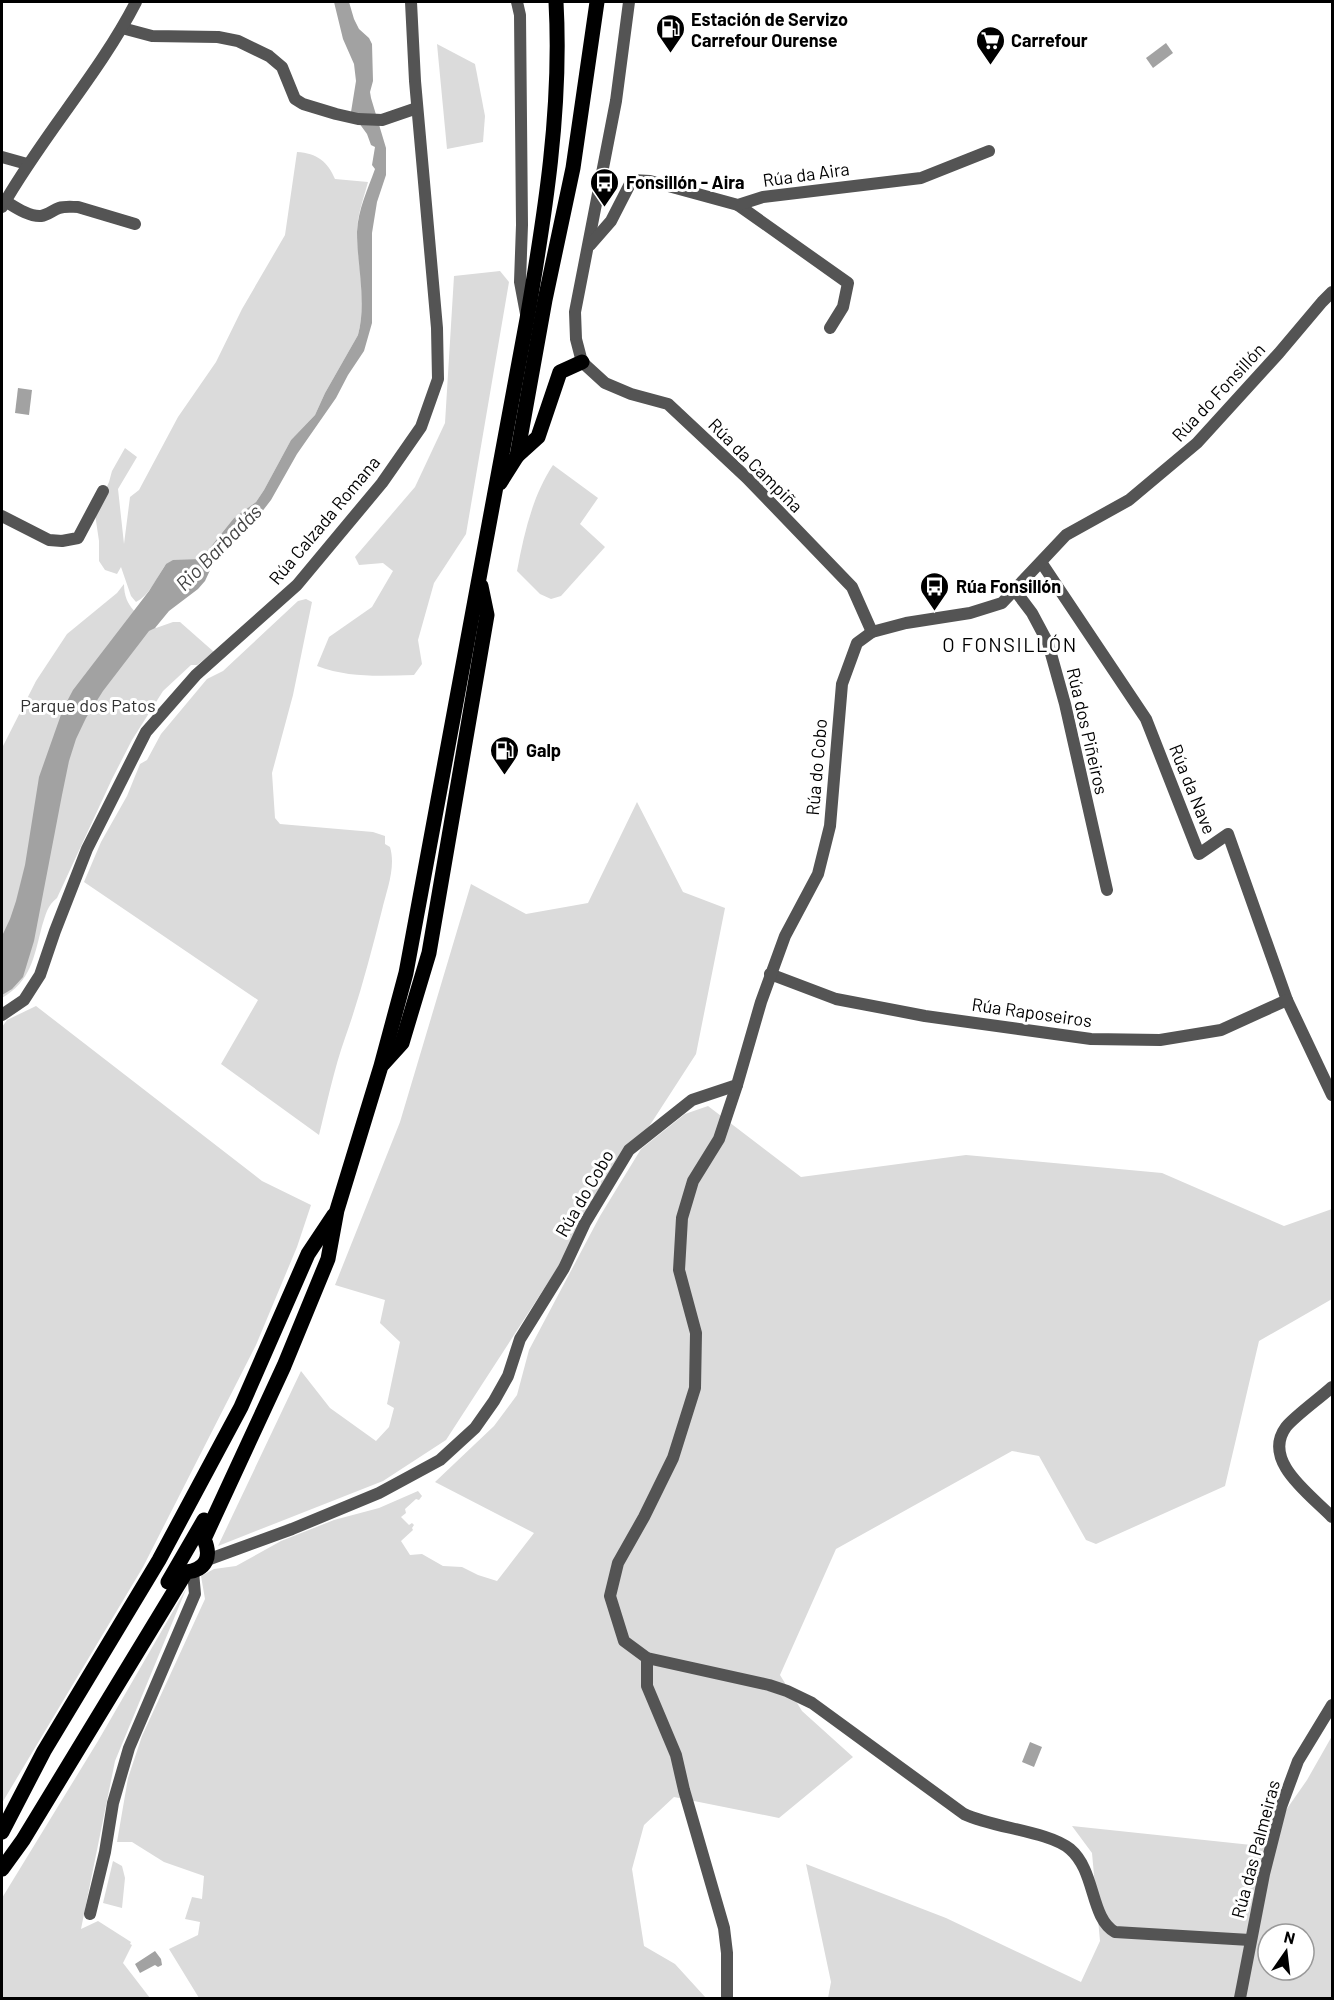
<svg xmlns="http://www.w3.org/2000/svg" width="1334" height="2000" viewBox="0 0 1334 2000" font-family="Barlow,sans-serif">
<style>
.green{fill:#dbdbdb;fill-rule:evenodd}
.water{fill:#a2a2a2}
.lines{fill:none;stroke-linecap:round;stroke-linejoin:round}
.street{stroke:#545454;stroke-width:12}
.primary{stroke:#000;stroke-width:15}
.labels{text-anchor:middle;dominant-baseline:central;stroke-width:6;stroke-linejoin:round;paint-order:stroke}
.poi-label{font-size:18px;font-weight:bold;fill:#000;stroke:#fff;text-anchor:start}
.street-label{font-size:18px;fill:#000;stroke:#fff}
.park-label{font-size:18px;fill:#323232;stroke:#fff}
.water-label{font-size:20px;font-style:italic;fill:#434343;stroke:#fff}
.neighbourhood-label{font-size:20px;letter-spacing:1.5px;fill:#000;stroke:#fff}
</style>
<rect width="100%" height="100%" fill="#fff"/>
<g class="green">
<path d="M 437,44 L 475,64 L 485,116 L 483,142 L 447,149 Z"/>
<path d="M 297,152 C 317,153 328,162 335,179 L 368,182 C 364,197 357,216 357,232 C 358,265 367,302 358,335 L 325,393 L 315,415 L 291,440 L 264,490 L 256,502 L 234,518 L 201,559 L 166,564 C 157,577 150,595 136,602 L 131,596 L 121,567 L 117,574 L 105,570 L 99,561 L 99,541 L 95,514 L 109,482 L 112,471 L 125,448 L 137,457 L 118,489 L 124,544 L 130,497 L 139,490 L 178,417 L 216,362 L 242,309 L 285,235 Z"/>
<path d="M 500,271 L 509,282 L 466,534 L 434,583 L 418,640 L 422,664 L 414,675 C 380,676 349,678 317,666 L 329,637 L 372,607 L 393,571 L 383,563 L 359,565 L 355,557 L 415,487 L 445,423 L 454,276 Z"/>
<path d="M 553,465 L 598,498 L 580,524 L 605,547 L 561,596 L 551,599 L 540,594 L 517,571 C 524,534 532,497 553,465 Z"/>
<path d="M 124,584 C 124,608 139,615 156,628 L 173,622 L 180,622 L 214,652 L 197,665 L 191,665 L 163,691 L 132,740 L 112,779 L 57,898 C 47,906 46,914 42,926 C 34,957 31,981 2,998 L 2,748 L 36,681 L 67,634 L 117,593 Z"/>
<path d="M 306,599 L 312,602 L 293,695 L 272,773 L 275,818 L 280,824 L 373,832 L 385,836 L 385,844 L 390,847 C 396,867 387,889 382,910 C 371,953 360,996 345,1038 C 334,1069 327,1103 319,1135 L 221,1064 L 258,1000 L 84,882 L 101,842 L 127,796 L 140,764 L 147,760 L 161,734 L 207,679 L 223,671 L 298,601 Z"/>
<path d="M 637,802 L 683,892 L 725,908 L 696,1054 L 446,1440 L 383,1481 L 218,1546 L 301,1371 L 330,1408 L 376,1441 L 389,1427 L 394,1408 L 387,1404 L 400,1342 L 380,1323 L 385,1300 L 335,1285 L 400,1122 L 471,884 L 526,914 L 588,903 Z"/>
<path d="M 36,1006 L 262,1181 L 311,1205 L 297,1247 L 256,1345 L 143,1567 L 2,1803 L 2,1027 L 7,1020 Z"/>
<path d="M 708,1106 L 801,1177 L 966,1155 L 1162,1173 L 1284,1226 L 1332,1209 L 1332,1299 L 1259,1341 L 1225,1486 L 1096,1544 L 1086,1540 L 1039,1456 L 1012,1451 L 836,1549 L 780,1675 L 802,1711 L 853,1757 L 779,1818 L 674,1797 L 644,1825 L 632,1869 L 644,1946 L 675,1964 L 706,1998 L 199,1998 L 169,1949 L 198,1935 L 200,1922 L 185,1919 L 192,1897 L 202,1899 L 204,1876 L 164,1862 L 132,1842 L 117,1842 L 128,1778 L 142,1736 L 205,1599 L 201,1576 L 214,1569 L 236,1566 L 281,1541 L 334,1520 L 379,1508 L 418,1491 L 422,1496 L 419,1500 L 416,1499 L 405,1509 L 406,1513 L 401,1517 L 409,1525 L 412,1523 L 414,1525 L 412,1528 L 413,1530 L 401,1541 L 410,1555 L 422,1554 L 443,1566 L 462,1567 L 478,1575 L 497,1581 L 534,1533 L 435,1482 L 494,1426 L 517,1395 L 529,1350 L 600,1216 L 641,1149 L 685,1114 Z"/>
<path d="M 187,1587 L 115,1761 L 81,1929 L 98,1921 L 131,1942 L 130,1944 L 132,1945 L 123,1963 L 150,1998 L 2,1998 L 2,1898 L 98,1741 Z"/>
<path d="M 1332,1736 L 1332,1998 L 828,1998 L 831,1982 L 806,1864 L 946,1918 L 1081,1982 L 1100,1941 L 1092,1853 L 1072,1826 L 1261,1846 L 1307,1780 ZM 1268,1934 L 1304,1934 L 1304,1970 L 1268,1970 Z"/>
<path d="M 113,1861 L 122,1866 L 125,1878 L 122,1908 L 103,1903 Z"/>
</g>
<g class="water">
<path d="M 334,2 L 349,2 L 354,19 L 359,29 L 369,38 L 372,44 L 373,81 L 370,92 L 371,98 L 386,148 L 386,175 L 377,202 L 372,233 L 372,323 L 364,351 L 348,375 L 336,398 L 297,454 L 271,500 L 261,513 L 225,542 L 217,555 L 205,581 L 198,589 L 169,611 L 155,628 L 149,631 L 103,691 L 86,718 L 76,739 L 69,761 L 62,795 L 34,941 L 23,977 L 12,989 L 2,995 L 2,936 L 10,919 L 16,901 L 25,865 L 39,777 L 63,709 L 73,690 L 149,591 L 166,564 L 173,560 L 201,559 L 234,518 L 256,502 L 264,490 L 291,440 L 315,415 L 325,393 L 358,335 C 367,302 357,265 357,232 C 358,209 368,189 375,169 L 372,165 L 375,147 L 371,145 L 367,134 L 351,112 L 356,81 L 354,64 L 343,39 Z"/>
<path d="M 1166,43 L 1173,53 L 1153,68 L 1146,58 Z"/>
<path d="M 18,388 L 32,390 L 29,415 L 15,413 Z"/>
<path d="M 1030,1742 L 1042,1747 L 1034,1767 L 1022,1762 Z"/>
<path d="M 155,1951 L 161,1959 L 162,1965 L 158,1967 L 155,1965 L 140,1973 L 135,1964 Z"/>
</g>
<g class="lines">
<g class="street">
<path d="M 517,2 L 520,15 L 522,225 L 520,282 L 526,314"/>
<path d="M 629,2 L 616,101 L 575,312 L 576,339 L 582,362 L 605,383 L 631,394 L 668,404 L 747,478 L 852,587 L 872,632"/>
<path d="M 122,28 L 152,36 L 218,37 L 238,41 L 269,56 L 282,67 L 295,99 L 303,104 L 336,114 L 358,119 L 382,120 L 417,108"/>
<path d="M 2,157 L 27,164"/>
<path d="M 5,201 C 15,207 29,217 41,216 C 48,215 53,210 59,208 C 65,206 72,207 78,207 L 135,224"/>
<path d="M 738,205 L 848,283 L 843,307 L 830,328"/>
<path d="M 2,207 C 42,136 99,74 136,2"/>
<path d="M 590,245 L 611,221 L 632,180 L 650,181 L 738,205 L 763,197 L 921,178 L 989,151"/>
<path d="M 2,516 L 49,540 L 62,541 L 78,538 L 103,491"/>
<path d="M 1041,562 L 1146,719 L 1199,854 L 1228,834 L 1287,1000 L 1332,1095"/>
<path d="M 1014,589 L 1032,613 L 1048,643 L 1065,704 L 1107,890"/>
<path d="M 770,974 L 836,999 L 925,1016 L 1091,1039 L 1160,1040 L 1221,1030 L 1287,1000"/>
<path d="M 2,1015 L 24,1000 L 40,975 L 55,931 L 87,849 L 146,732 L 196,675 L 297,585 L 382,483 L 421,427 L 438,379 L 437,328 L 415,81 L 411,2"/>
<path d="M 737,1085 L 719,1139 L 693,1181 L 682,1218 L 679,1270 L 696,1333 L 695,1388 L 673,1458 L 644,1517 L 618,1563 L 610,1596 L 624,1641 L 647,1658 L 769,1685 L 787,1691 L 812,1703 L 964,1814 C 993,1828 1048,1831 1070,1849 C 1096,1871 1090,1918 1115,1932 L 1250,1940"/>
<path d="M 1332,1387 C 1320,1398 1295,1416 1286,1427 C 1261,1461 1311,1495 1332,1517"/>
<path d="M 207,1560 L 292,1529 L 379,1493 L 440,1460 L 475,1428 L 494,1401 L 508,1376 L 520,1339 L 564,1268 L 585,1223 L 629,1150 L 692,1100 L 737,1085 L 761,1002 L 785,936 L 818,874 L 830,826 L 842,684 L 857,643 L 872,632 L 906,623 L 970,613 L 1002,603 L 1066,535 L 1129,500 L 1197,443 L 1279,353 L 1322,302 L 1332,292"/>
<path d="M 647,1658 L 647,1686 L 676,1755 L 684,1790 L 724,1928 L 727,1953 L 727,1998"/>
<path d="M 90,1914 L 105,1852 L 113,1803 L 129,1748 L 195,1594 L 193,1572"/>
<path d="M 1240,1998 L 1264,1874 L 1281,1807 L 1298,1761 L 1332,1705"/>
</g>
<g class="primary">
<path d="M 517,456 L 538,437 L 560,372 L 582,362"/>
<path d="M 500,483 L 517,456 L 545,300 L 573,168 L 597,2"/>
<path d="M 383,1064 L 402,1043 L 429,953 L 487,615 L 481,586"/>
<path d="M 168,1582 L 204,1520"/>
<path d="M 2,1832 L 44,1751 L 159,1560 L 241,1407 L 308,1254 L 334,1215"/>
<path d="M 2,1869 L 23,1840 L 186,1572 C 206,1570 212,1557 204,1539 L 284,1366 L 328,1259 L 337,1210 L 381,1066 L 406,973 L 527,319 C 545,214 562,108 556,2"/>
</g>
</g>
<defs>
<symbol id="fuel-pin" viewBox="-11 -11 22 30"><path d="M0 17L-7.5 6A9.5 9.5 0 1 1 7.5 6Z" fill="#000" stroke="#fff"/><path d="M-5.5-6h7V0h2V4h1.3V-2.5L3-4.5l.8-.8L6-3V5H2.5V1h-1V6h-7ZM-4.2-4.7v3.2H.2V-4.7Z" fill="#fff"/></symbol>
<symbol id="supermarket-pin" viewBox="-11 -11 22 30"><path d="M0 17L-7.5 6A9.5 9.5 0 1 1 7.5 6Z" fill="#000" stroke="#fff"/><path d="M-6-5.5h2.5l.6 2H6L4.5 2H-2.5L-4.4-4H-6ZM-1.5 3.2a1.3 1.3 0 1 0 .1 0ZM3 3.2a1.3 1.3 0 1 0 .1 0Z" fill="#fff"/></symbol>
<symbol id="bus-pin" viewBox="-11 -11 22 30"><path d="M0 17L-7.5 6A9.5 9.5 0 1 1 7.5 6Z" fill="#000" stroke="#fff"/><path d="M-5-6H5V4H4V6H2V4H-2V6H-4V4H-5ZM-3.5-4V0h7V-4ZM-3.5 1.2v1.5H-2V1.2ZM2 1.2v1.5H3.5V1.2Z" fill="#fff"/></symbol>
</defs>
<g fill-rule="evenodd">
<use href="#fuel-pin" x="654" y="12" width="33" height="45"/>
<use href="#supermarket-pin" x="974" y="24" width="33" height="45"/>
<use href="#bus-pin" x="588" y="166" width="33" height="45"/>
<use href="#bus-pin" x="918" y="570" width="33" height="45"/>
<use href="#fuel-pin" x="488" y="734" width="33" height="45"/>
</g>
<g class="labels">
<g class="poi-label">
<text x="691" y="19">Estación de Servizo<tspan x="691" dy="21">Carrefour Ourense</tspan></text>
<text x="1011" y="40">Carrefour</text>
<text x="626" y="182">Fonsillón - Aira</text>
<text x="956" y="586">Rúa Fonsillón</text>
<text x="526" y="750">Galp</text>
</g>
<g class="street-label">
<text transform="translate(806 174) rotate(-8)">Rúa da Aira</text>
<text transform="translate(1218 392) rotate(-47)">Rúa do Fonsillón</text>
<text transform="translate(756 465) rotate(45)">Rúa da Campiña</text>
<text transform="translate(324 520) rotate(-50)">Rúa Calzada Romana</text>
<text transform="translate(1088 731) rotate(77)">Rúa dos Piñeiros</text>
<text transform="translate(816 767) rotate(-85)">Rúa do Cobo</text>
<text transform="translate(1193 789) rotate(68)">Rúa da Nave</text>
<text transform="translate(1032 1012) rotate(8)">Rúa Raposeiros</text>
<text transform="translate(584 1193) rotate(-60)">Rúa do Cobo</text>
<text transform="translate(1255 1849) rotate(-75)">Rúa das Palmeiras</text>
</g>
<g class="park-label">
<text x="88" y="705">Parque dos Patos</text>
</g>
<g class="water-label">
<text transform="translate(218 547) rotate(-45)">Rio Barbadás</text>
</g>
<g class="neighbourhood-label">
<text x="1010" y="644">O FONSILLÓN</text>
</g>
</g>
<rect width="1334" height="2000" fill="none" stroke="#000000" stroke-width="6"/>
<g transform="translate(1286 1952) rotate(14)"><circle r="28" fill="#ffffff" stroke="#999999" stroke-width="1.5"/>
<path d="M0-4.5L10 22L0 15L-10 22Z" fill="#000000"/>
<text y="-9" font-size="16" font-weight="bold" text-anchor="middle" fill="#000000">N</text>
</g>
</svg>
